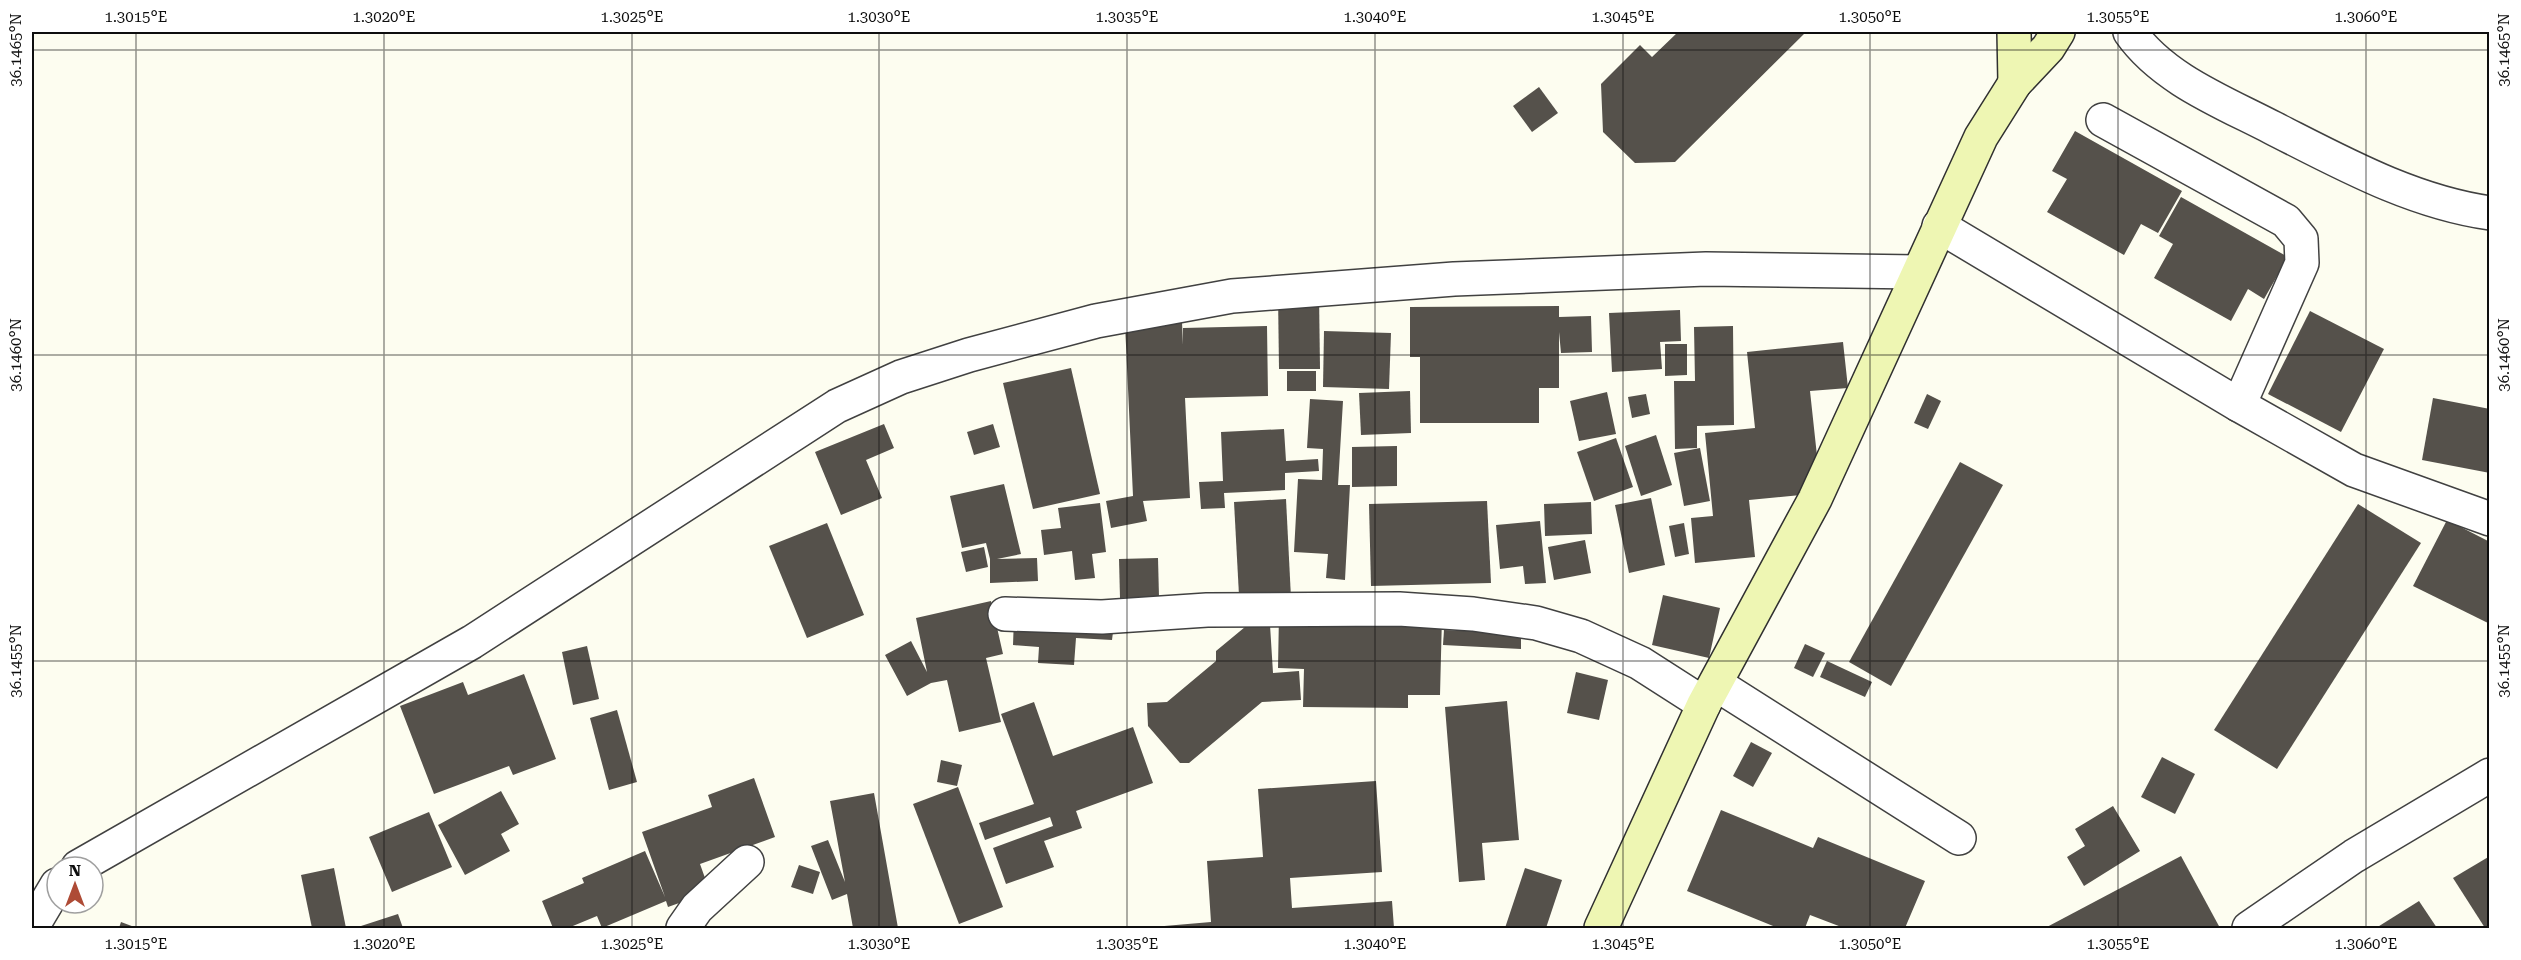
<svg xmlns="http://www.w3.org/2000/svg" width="2521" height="960" viewBox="0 0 2521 960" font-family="'Roboto Serif',serif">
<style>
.building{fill:#55514b}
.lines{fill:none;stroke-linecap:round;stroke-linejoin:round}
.street-casing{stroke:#414141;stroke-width:36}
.secondary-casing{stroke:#303030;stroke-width:36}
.street{stroke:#fff;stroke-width:33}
.secondary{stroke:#eef6b3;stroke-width:33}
.ticks{fill:none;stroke:#0e0e0e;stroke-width:1.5;stroke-opacity:0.45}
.neatline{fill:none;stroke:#0e0e0e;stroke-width:2}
.ticks-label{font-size:15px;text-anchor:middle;fill:#0e0e0e}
</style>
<rect width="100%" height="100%" fill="#fdfdf0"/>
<g class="building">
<path d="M 1678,32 L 1806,32 L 1675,162 L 1635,163 L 1603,132 L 1601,84 L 1640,45 L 1652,57 Z"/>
<path d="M 1539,87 L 1558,113 L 1532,132 L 1513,106 Z"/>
<path d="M 2075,131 L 2182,191 L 2158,233 L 2141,224 L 2124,255 L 2047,212 L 2067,179 L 2052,171 Z"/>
<path d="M 2181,197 L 2288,257 L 2264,299 L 2248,289 L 2231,321 L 2154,278 L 2173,244 L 2159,236 Z"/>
<path d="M 1319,293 L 1320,369 L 1279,369 L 1278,294 Z"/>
<path d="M 1559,306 L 1559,317 L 1591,316 L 1592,352 L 1561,353 L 1559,332 L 1559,388 L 1539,388 L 1539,423 L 1420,423 L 1420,357 L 1410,357 L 1410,307 Z"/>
<path d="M 1680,310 L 1681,341 L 1660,342 L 1662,369 L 1612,372 L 1609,313 Z"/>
<path d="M 2310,311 L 2384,349 L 2341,432 L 2268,394 Z"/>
<path d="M 1182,322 L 1183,345 L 1183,328 L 1267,326 L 1268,396 L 1185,398 L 1190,498 L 1143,501 L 1147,521 L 1111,528 L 1106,501 L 1133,496 L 1125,324 Z"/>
<path d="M 1733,326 L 1734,425 L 1697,426 L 1697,448 L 1675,449 L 1674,381 L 1695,381 L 1694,327 Z"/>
<path d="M 1324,331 L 1391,333 L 1389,389 L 1323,387 Z"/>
<path d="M 1843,342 L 1848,388 L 1810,391 L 1821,493 L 1749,500 L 1755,557 L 1695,563 L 1691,518 L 1713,516 L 1705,433 L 1755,428 L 1747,352 Z"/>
<path d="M 1665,344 L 1687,344 L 1687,375 L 1665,376 Z"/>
<path d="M 1071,368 L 1100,494 L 1033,509 L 1003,383 Z"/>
<rect x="1287" y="371" width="29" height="20"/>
<path d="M 1410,391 L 1411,433 L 1361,435 L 1359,393 Z"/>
<path d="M 1607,392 L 1616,434 L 1579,441 L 1570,401 Z"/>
<path d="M 1646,394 L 1650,414 L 1632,418 L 1628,397 Z"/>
<path d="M 1927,394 L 1941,401 L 1928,429 L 1914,423 Z"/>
<path d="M 2433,398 L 2490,409 L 2490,473 L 2422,460 Z"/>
<path d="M 1310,399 L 1343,401 L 1338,485 L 1350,485 L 1345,580 L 1326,578 L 1328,554 L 1294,552 L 1298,479 L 1322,480 L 1323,449 L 1307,448 Z"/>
<path d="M 884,424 L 894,448 L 866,460 L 882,498 L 841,515 L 815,452 Z"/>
<path d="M 993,424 L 1000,447 L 974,455 L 967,432 Z"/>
<path d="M 1284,429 L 1286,461 L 1318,459 L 1319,471 L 1285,473 L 1285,490 L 1224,493 L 1225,508 L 1201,509 L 1199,482 L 1223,481 L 1221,432 Z"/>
<path d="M 1656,435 L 1672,485 L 1641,496 L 1625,446 Z"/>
<path d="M 1616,438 L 1633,487 L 1594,501 L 1577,452 Z"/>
<path d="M 1397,446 L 1397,486 L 1352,487 L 1352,447 Z"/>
<path d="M 1700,448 L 1710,501 L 1684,506 L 1674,453 Z"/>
<path d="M 1960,462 L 2003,485 L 1891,686 L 1849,662 Z"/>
<path d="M 1004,484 L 1021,554 L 997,559 L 1037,558 L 1038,581 L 990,583 L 990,559 L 986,543 L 962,548 L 950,496 Z"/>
<path d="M 1651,498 L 1665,565 L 1629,573 L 1615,505 Z"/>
<path d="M 1286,499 L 1291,598 L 1240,614 L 1234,502 Z"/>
<path d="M 1487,501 L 1491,583 L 1371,586 L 1369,504 Z"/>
<path d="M 1591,502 L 1592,534 L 1545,536 L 1544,504 Z"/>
<path d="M 1100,503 L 1106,552 L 1092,554 L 1095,578 L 1075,580 L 1072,551 L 1044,555 L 1041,530 L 1061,528 L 1058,508 Z"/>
<path d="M 2358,504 L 2421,543 L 2277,769 L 2214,730 Z"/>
<path d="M 2447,520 L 2490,542 L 2490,624 L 2413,586 Z"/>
<path d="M 1540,521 L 1546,583 L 1525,584 L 1523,566 L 1500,569 L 1496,525 Z"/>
<path d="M 827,523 L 864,615 L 807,638 L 769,546 Z"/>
<path d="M 1684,523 L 1689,554 L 1675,557 L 1669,526 Z"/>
<path d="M 1585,540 L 1591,573 L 1554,580 L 1548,547 Z"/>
<path d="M 984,547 L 988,567 L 966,572 L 961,552 Z"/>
<path d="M 1158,558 L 1159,597 L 1120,598 L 1119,559 Z"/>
<path d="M 1663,595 L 1720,608 L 1709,658 L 1652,645 Z"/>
<path d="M 991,601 L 1003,654 L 986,658 L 1001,722 L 959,732 L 947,680 L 931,683 L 907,696 L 885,655 L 911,641 L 927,672 L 916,618 Z"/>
<path d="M 1279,614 L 1442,616 L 1440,695 L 1408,695 L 1408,708 L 1303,707 L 1304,669 L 1278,668 Z"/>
<path d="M 1014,617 L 1114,624 L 1112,640 L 1076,638 L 1074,665 L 1038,663 L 1039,647 L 1013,645 Z"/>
<path d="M 1270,625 L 1273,673 L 1299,671 L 1301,700 L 1262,702 L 1189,763 L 1180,763 L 1148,726 L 1147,703 L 1167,702 L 1216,661 L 1216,651 L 1245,627 Z"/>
<path d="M 1444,630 L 1521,633 L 1521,649 L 1443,645 Z"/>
<path d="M 1805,644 L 1825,653 L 1813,677 L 1794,668 Z"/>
<path d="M 587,646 L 599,699 L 573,705 L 562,652 Z"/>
<path d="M 1827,661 L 1872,682 L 1865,697 L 1820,677 Z"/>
<path d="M 1576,672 L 1608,680 L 1599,720 L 1567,713 Z"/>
<path d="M 524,674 L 556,759 L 513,775 L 509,766 L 434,794 L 400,706 L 463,682 L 468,695 Z"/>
<path d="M 1507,701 L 1519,840 L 1482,843 L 1485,880 L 1459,882 L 1445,707 Z"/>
<path d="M 1034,702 L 1053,756 L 1133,727 L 1153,783 L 1076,811 L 1082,828 L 1044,841 L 1054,867 L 1006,884 L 993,848 L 1053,826 L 1050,817 L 985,840 L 979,823 L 1034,804 L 1001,714 Z"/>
<path d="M 617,710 L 637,782 L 609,790 L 590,718 Z"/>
<path d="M 1751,742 L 1772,753 L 1753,787 L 1733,776 Z"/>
<path d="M 2162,757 L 2195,774 L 2175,814 L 2141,797 Z"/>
<path d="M 941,760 L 962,765 L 957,786 L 937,782 Z"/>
<path d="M 754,778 L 775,837 L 700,864 L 710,892 L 668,907 L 666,901 L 602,928 L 597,916 L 568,928 L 553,928 L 542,901 L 584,883 L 582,878 L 645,851 L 665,897 L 642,832 L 712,807 L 708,795 Z"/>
<path d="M 1376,781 L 1382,872 L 1290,878 L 1292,908 L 1392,901 L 1394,928 L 1141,928 L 1211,922 L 1207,861 L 1263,857 L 1258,789 Z"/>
<path d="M 958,787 L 1003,907 L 959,924 L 913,804 Z"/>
<path d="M 501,791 L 519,824 L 501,834 L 510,851 L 465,875 L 438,825 Z"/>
<path d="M 874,793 L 898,928 L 853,928 L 847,894 L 832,900 L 811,846 L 828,840 L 845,882 L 830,801 Z"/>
<path d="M 2113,806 L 2140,851 L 2084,886 L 2067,857 L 2085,846 L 2075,829 Z"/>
<path d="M 1721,810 L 1813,848 L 1818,837 L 1925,881 L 1905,928 L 1844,928 L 1810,915 L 1805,928 L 1778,928 L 1687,891 Z"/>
<path d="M 429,812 L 452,867 L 392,892 L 369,837 Z"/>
<path d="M 2181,856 L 2220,928 L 2045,928 Z"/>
<path d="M 2490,856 L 2490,928 L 2485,928 L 2453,878 Z"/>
<path d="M 799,865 L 820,872 L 813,894 L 791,887 Z"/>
<path d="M 334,868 L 346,928 L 312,928 L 301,875 Z"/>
<path d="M 1525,868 L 1562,880 L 1546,928 L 1505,928 Z"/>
<path d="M 2419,901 L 2437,928 L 2376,928 Z"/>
<path d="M 398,914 L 403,928 L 362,928 L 361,926 Z"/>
<path d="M 121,922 L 137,928 L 119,928 Z"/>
</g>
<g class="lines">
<defs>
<g id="street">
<path d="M 2130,32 C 2163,79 2223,102 2273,128 C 2342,163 2412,202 2490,213"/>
<path d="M 2103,120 L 2286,221 L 2301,239 L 2302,263 L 2239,405"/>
<path d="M 1939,226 L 2239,405 L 2354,470 L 2490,519"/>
<path d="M 1005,614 L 1102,617 L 1207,610 L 1399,609 L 1473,614 L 1536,623 L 1581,636 L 1640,663 L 1704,704"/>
<path d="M 1716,684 L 1959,838"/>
<path d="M 78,867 L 472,642 L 837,406 L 901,377 L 969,355 L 1096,321 L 1232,296 L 1454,279 L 1706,269 L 1918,272"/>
<path d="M 32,927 L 57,885"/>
<path d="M 683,928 L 697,908 L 747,862"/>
<path d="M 2249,928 L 2354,856 L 2490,775"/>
</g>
<g id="secondary">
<path d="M 2014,32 L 2015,83"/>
<path d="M 1601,928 L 1704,704 L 1815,499 L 1981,137 L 2015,83 L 2048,48 L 2058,32"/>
</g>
</defs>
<use href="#street" class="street-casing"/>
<use href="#secondary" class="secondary-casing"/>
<use href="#street" class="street"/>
<use href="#secondary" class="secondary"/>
</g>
<path class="ticks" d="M 136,32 L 136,928M 384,32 L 384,928M 632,32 L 632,928M 879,32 L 879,928M 1127,32 L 1127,928M 1375,32 L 1375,928M 1623,32 L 1623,928M 1870,32 L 1870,928M 2118,32 L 2118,928M 2366,32 L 2366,928M 32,50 L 2490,50M 32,355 L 2490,355M 32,661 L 2490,661"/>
<rect width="2521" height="960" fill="none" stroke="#ffffff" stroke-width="66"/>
<g transform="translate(75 885)"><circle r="28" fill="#ffffff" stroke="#9f9f9f" stroke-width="1.5"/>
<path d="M0-4.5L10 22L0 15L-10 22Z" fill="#ae4b36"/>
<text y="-9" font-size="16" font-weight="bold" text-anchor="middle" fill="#0e0e0e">N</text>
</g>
<rect x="33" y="33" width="2455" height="894" class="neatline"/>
<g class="ticks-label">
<text x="136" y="22">1.3015°E</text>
<text x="384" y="22">1.3020°E</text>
<text x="632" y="22">1.3025°E</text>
<text x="879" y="22">1.3030°E</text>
<text x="1127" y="22">1.3035°E</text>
<text x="1375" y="22">1.3040°E</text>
<text x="1623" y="22">1.3045°E</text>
<text x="1870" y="22">1.3050°E</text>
<text x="2118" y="22">1.3055°E</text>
<text x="2366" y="22">1.3060°E</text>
<text transform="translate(16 50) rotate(-90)" y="5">36.1465°N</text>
<text transform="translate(2504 50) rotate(-90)" y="5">36.1465°N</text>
<text transform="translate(16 355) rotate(-90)" y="5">36.1460°N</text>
<text transform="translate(2504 355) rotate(-90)" y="5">36.1460°N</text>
<text transform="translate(16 661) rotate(-90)" y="5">36.1455°N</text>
<text transform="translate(2504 661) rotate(-90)" y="5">36.1455°N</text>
<text x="136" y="949">1.3015°E</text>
<text x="384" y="949">1.3020°E</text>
<text x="632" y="949">1.3025°E</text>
<text x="879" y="949">1.3030°E</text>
<text x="1127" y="949">1.3035°E</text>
<text x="1375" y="949">1.3040°E</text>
<text x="1623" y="949">1.3045°E</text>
<text x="1870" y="949">1.3050°E</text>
<text x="2118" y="949">1.3055°E</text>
<text x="2366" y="949">1.3060°E</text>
</g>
</svg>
